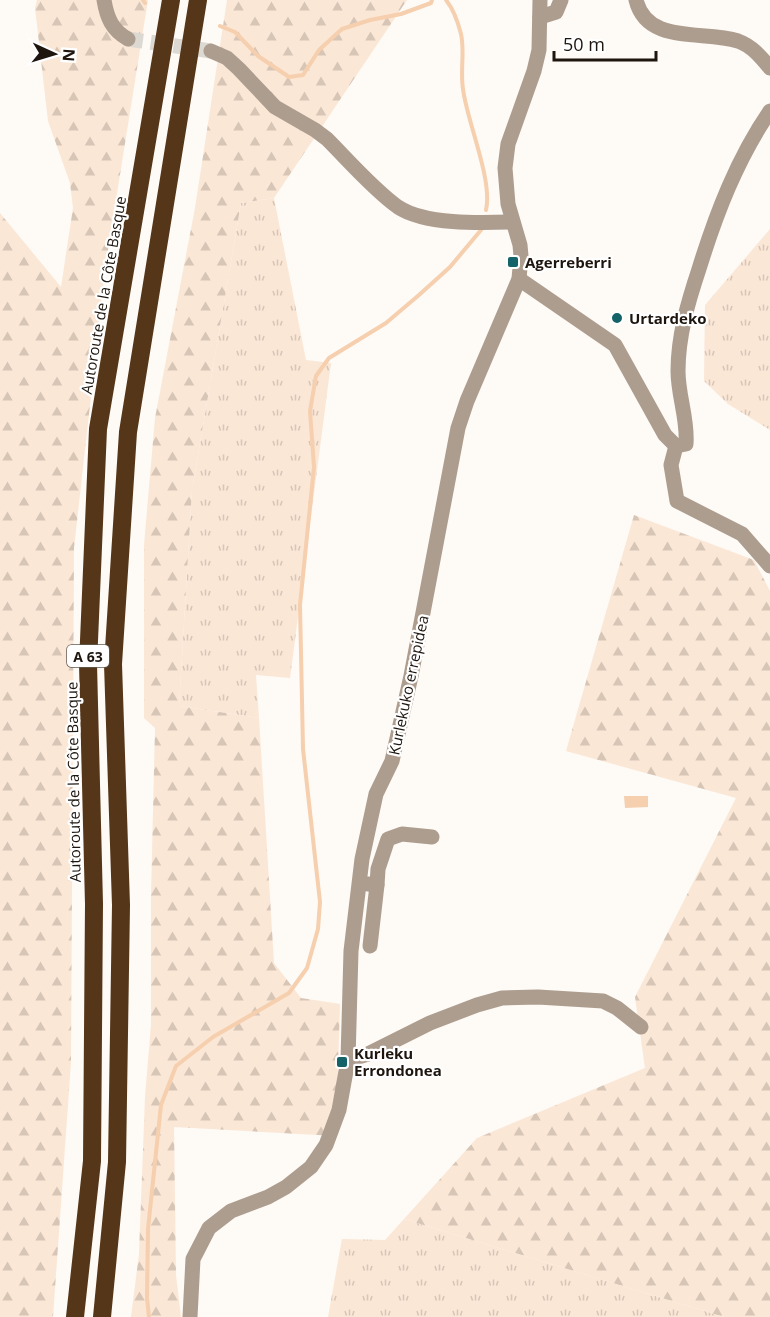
<svg xmlns="http://www.w3.org/2000/svg" width="770" height="1317" viewBox="0 0 770 1317" font-family="'Open Sans',sans-serif">
<style>
.grass{fill:url(#grass-tufts)}
.forest{fill:url(#forest-firs)}
.water{fill:#f5cfae}
.lines{fill:none;stroke-linecap:round;stroke-linejoin:round}
.stream{stroke:#f5cfae;stroke-width:4}
.minor-tunnel{stroke:#dcd8d2;stroke-width:15;stroke-dasharray:15 8;stroke-linecap:butt}
.minor{stroke:#ad9d8f;stroke-width:15}
.highway{stroke:#553619;stroke-width:18}
.poi-dot{fill:#146368;stroke:#fff;stroke-width:2}
.labels{text-anchor:middle;dominant-baseline:central;stroke-width:4.5;stroke-linejoin:round;paint-order:stroke}
.shield{fill:#fff;stroke:#615b56;stroke-width:1.5}
.shield-label{font-size:14px;font-weight:bold;fill:#1d150e}
.poi-label{font-size:15px;font-weight:bold;fill:#1d150e;stroke:#fff;text-anchor:start}
.street-label{font-size:15px;fill:#1d150e;stroke:#fff}
</style>
<defs>
<pattern id="grass-tufts" width="24" height="20" patternUnits="userSpaceOnUse" patternTransform="scale(1.5)"><rect width="24" height="20" fill="#fbe7d6"/><path d="M3 7l-1-3M5 7V3M7 7l1-3M15 17l-1-3M17 17v-4M19 17l1-3" fill="none" stroke="#d7c5b6"/></pattern>
<pattern id="forest-firs" width="22" height="20" patternUnits="userSpaceOnUse" patternTransform="scale(1.5)"><rect width="22" height="20" fill="#fbe7d6"/><path d="M5 1l3.5 6h-7zM16 11l3.5 6h-7z" fill="#d7c5b6"/></pattern>
</defs>
<rect width="100%" height="100%" fill="#fefaf5"/>
<g class="grass">
<path d="M 274,198 L 306,360 L 331,363 L 290,678 L 256,675 L 259,718 L 179,706 L 192,490 L 241,203 Z"/>
<path d="M 770,229 L 770,430 L 728,404 L 704,381 L 705,305 Z"/>
<path d="M 404,1219 L 724,1317 L 328,1317 L 342,1239 L 385,1240 Z"/>
</g>
<g class="forest">
<path d="M 37,0 L 148,0 L 106,262 L 74,548 L 71,1062 L 53,1317 L 0,1317 L 0,213 L 61,287 L 73,208 L 70,183 L 48,121 L 35,8 Z"/>
<path d="M 227,0 L 407,0 L 274,198 L 241,203 L 192,490 L 179,706 L 259,718 L 274,963 L 301,998 L 340,1004 L 336,1136 L 174,1127 L 176,1275 L 181,1317 L 131,1317 L 139,1254 L 145,1097 L 151,1025 L 151,896 L 155,728 L 144,718 L 144,545 L 155,418 L 195,208 Z"/>
<path d="M 634,515 L 754,560 L 770,591 L 770,1317 L 724,1317 L 404,1219 L 477,1138 L 645,1068 L 635,997 L 736,798 L 566,751 Z"/>
</g>
<path class="water" d="M 624,796 L 648,796 L 648,807 L 625,808 Z"/>
<g class="lines">
<g class="stream">
<path d="M 143,0 L 145,3"/>
<path d="M 446,0 C 454,10 458,22 461,34 C 465,52 460,70 463,89 C 467,122 493,180 486,210"/>
<path d="M 220,26 L 235,32 L 258,56 L 289,77 L 303,75 L 319,50 L 342,29 L 370,20 L 401,14 L 431,3 L 432,0"/>
<path d="M 149,1317 L 147,1298 L 148,1229 L 161,1105 L 176,1066 L 213,1037 L 289,993 L 307,968 L 318,929 L 320,902 L 303,749 L 300,605 L 314,467 L 310,411 L 316,376 L 329,358 L 386,323 L 419,295 L 450,267 L 481,230"/>
</g>
<path class="minor-tunnel" d="M 128,39 L 211,51"/>
<g class="minor">
<path d="M 104,0 C 107,18 112,30 128,39"/>
<path d="M 636,0 C 647,45 703,30 738,41 C 752,46 761,57 770,68"/>
<path d="M 540,17 L 556,12 L 561,0"/>
<path d="M 211,51 L 227,58 L 239,69 L 275,107 L 315,130 L 327,139 C 348,160 374,190 398,207 C 425,225 481,223 512,222"/>
<path d="M 519,279 L 615,345 L 665,435 L 676,446"/>
<path d="M 676,446 L 686,444 C 688,419 678,396 678,371 C 678,336 688,302 699,269 C 716,214 737,159 770,111"/>
<path d="M 676,446 L 671,465 L 677,501 L 742,534 L 770,566"/>
<path d="M 368,884 L 377,885 L 370,946"/>
<path d="M 377,885 L 378,869 L 388,839 L 402,834 L 432,837"/>
<path d="M 348,1060 L 368,1054 L 430,1023 L 477,1005 L 502,998 L 538,997 L 603,1001 L 617,1008 L 641,1027"/>
<path d="M 190,1317 L 193,1259 L 209,1228 L 231,1211 L 268,1197 L 286,1187 L 311,1167 L 326,1145 L 339,1110 L 348,1060 L 351,951 L 362,859 L 376,794 L 392,761 L 411,676 L 458,428 L 467,401 L 519,279 L 521,256 L 520,245 L 508,204 L 505,168 L 508,144 L 534,71 L 539,50 L 540,0"/>
</g>
<g class="highway">
<path d="M 75,1317 L 92,1161 L 94,904 L 88,664 L 98,429 L 171,0"/>
<path d="M 102,1317 L 117,1162 L 121,905 L 113,664 L 128,432 L 198,0"/>
</g>
</g>
<g class="poi-dot">
<rect x="507" y="256" width="12" height="12" rx="3"/>
<circle cx="617" cy="318" r="6"/>
<rect x="336" y="1056" width="12" height="12" rx="3"/>
</g>
<g class="labels">
<rect class="shield" x="67" y="645" width="42" height="22" rx="4.5"/>
<g class="shield-label">
<text x="88" y="656">A 63</text>
</g>
<g class="poi-label">
<text x="525" y="262">Agerreberri</text>
<text x="629" y="318">Urtardeko</text>
<text x="354" y="1053">Kurleku<tspan x="354" dy="17">Errondonea</tspan></text>
</g>
<g class="street-label">
<text transform="translate(103 295) rotate(-80)">Autoroute de la Côte Basque</text>
<text transform="translate(408 685) rotate(-78)">Kurlekuko errepidea</text>
<text transform="translate(73 782) rotate(-91)">Autoroute de la Côte Basque</text>
</g>
</g>
<g transform="translate(54 54) rotate(94)" stroke="#ffffff" stroke-width="4.5" paint-order="stroke">
<path d="M0-4.5L10 22L0 15L-10 22Z" fill="#1d150e"/>
<text y="-9" font-size="16" font-weight="bold" text-anchor="middle" fill="#1d150e">N</text>
</g>
<path d="M554 51v9h102v-9" fill="none" stroke="#1d150e" stroke-width="3"/>
<text x="563" y="51" font-size="18" fill="#1d150e" stroke="#ffffff" stroke-width="4.5" paint-order="stroke">50 m</text>
</svg>
